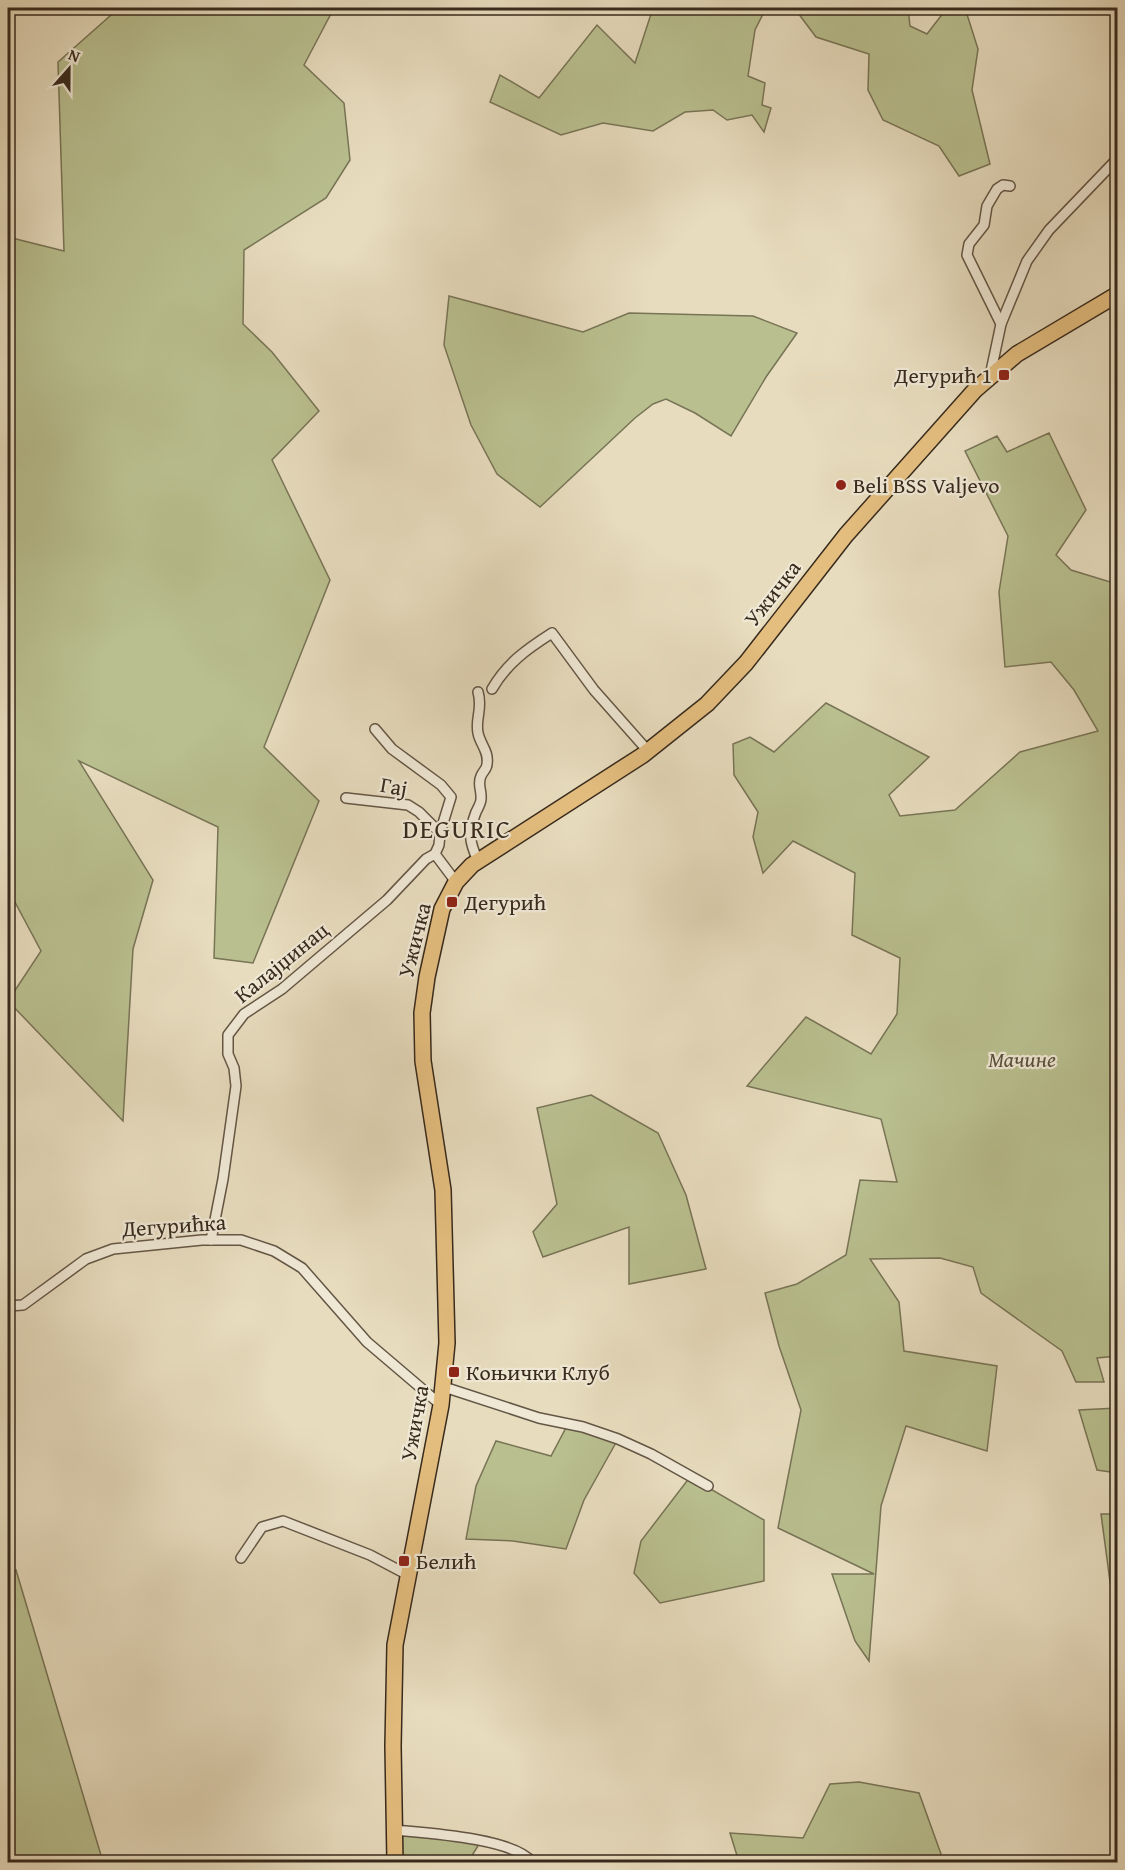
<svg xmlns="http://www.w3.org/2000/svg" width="1125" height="1870" viewBox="0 0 1125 1870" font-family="'Gentium Book Plus',serif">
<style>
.green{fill:#b9bf8f;stroke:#787456;stroke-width:1.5}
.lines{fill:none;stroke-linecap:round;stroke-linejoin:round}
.minor-casing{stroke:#645645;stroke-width:12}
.primary-casing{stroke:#382a1d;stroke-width:18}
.minor{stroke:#efe8d5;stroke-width:9}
.primary{stroke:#e4be7f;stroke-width:15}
.poi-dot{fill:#8f2418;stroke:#efe8d5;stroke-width:2}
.labels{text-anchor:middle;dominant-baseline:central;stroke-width:4.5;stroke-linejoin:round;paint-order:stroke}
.poi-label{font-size:22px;fill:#382a1d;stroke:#efe8d5;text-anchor:start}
.street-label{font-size:22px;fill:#382a1d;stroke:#efe8d5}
.park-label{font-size:22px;font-style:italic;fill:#584f3a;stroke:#efe8d5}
.quarter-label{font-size:26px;letter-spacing:1.5px;fill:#382a1d;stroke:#efe8d5}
</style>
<rect width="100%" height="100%" fill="#e7dcbe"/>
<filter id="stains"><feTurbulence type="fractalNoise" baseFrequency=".00333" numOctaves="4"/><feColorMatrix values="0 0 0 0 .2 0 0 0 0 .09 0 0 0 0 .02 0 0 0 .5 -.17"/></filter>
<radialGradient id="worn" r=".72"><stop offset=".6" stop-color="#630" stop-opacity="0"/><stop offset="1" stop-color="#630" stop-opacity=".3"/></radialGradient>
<g class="green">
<path d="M 119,8 L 334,8 L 304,65 L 344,103 L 350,160 L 326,198 L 244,250 L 243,324 L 272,352 L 319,411 L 272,460 L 330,580 L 264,747 L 319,801 L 253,963 L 214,958 L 218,827 L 79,761 L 153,880 L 133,949 L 123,1121 L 8,1001 L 41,951 L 8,889 L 8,327 L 12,326 L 8,314 L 8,237 L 64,251 L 58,62 Z"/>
<path d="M 653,8 L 766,8 L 755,30 L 748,76 L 765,83 L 762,105 L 771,108 L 764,132 L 752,115 L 727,120 L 713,110 L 685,112 L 653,131 L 603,123 L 561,135 L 490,102 L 500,75 L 539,98 L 597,25 L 635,63 Z"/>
<path d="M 799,8 L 908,8 L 910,26 L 927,34 L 947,8 L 965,8 L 978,49 L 972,90 L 990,164 L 959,176 L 939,146 L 883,120 L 868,90 L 869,54 L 816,37 L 798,13 Z"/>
<path d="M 449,296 L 583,332 L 629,313 L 753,316 L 797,333 L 766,377 L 731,436 L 695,413 L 666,399 L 653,404 L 635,418 L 540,507 L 497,474 L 471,425 L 444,345 Z"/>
<path d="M 1049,433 L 1086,510 L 1056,555 L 1071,570 L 1117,584 L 1117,1356 L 1097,1358 L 1104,1382 L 1076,1382 L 1062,1351 L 981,1293 L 973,1267 L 940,1258 L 870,1259 L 899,1302 L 904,1351 L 997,1366 L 987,1451 L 906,1426 L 881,1506 L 869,1661 L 855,1641 L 832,1574 L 874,1574 L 778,1528 L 801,1410 L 779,1346 L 765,1293 L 797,1284 L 846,1255 L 860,1180 L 897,1182 L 881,1119 L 747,1086 L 806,1017 L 871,1054 L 897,1014 L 900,958 L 852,935 L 855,873 L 793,841 L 763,873 L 753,837 L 758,812 L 734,775 L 733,744 L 750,737 L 774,752 L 826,703 L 929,757 L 889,795 L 900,816 L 955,810 L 1020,752 L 1098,731 L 1074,690 L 1051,662 L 1005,667 L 999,592 L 1008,536 L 965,451 L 997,436 L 1007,452 Z"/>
<path d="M 591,1095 L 658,1133 L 686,1195 L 706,1269 L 629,1284 L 629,1227 L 543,1257 L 533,1232 L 557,1204 L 537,1108 Z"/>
<path d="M 1117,1408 L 1117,1473 L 1097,1470 L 1079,1410 Z"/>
<path d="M 568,1424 L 618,1439 L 584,1500 L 566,1549 L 513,1541 L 466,1539 L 476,1486 L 496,1441 L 551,1456 Z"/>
<path d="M 690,1477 L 764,1520 L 764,1581 L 660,1603 L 634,1573 L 641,1541 Z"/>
<path d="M 1101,1514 L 1117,1514 L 1117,1588 L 1111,1589 Z"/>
<path d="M 16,1570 L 103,1862 L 104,1862 L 8,1862 L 8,1572 Z"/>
<path d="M 859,1782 L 919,1793 L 941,1854 L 937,1862 L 739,1862 L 730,1833 L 803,1838 L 830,1784 Z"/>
<path d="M 394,1830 L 481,1841 L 468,1862 L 395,1862 Z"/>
</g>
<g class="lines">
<defs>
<g id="minor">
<path d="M 1001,324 L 967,255 L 969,244 L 984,225 L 987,206 L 997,189 L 1003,185 L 1010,186"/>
<path d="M 990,376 L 1001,324 L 1027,261 L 1049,230 L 1118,158"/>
<path d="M 492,689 C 507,663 527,649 552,633 L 594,690 L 648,751"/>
<path d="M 478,692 C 483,709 475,718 478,733 C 480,744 489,751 487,764 C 487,769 483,771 481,776 C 477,784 482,791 481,799 C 481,803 478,808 476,812 C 468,833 469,841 478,861"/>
<path d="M 375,729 L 392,749 L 441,785 L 451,797 L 440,833 L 439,845 L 435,854"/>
<path d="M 346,798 L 408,805 L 419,812 L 440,833"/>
<path d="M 211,1240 L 223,1179 L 236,1086 L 234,1068 L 228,1054 L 228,1035 L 244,1014 L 282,989 L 387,900 L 426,859 L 435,854 L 456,882"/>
<path d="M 8,1306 L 23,1305 L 86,1259 L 113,1249 L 202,1240 L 241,1240 L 274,1251 L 302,1268 L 367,1342 L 441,1405"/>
<path d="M 444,1387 L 539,1418 L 583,1427 L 618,1439 L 651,1454 L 708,1486"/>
<path d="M 241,1558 L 262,1527 L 283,1521 L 370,1555 L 408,1575"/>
<path d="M 394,1830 C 425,1833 513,1838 532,1862"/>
</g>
<path id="primary" d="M 395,1862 L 393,1746 L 395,1645 L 441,1405 L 447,1343 L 443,1190 L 423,1061 L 422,1013 L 427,977 L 442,909 L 456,882 L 472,865 L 643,755 L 707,704 L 746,663 L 846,535 L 975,390 L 1017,354 L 1118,294"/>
</defs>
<use href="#minor" class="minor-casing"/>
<use href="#primary" class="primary-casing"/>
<use href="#minor" class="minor"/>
<use href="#primary" class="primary"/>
</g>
<g class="poi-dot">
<rect x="998" y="369" width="12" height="12" rx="3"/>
<circle cx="841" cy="485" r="6"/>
<rect x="446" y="896" width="12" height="12" rx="3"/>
<rect x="448" y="1366" width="12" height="12" rx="3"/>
<rect x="398" y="1555" width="12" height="12" rx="3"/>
</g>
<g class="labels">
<g class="poi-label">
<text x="992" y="375" text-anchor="end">Дегурић 1</text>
<text x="853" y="485">Beli BSS Valjevo</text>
<text x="464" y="902">Дегурић</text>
<text x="466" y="1372">Коњички Клуб</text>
<text x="416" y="1561">Белић</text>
</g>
<g class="street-label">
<text transform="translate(772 593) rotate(-52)">Ужичка</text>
<text transform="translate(394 786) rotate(10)">Гај</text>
<text transform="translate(414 940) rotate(-76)">Ужичка</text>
<text transform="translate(281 962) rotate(-39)">Калајџинац</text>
<text transform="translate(174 1225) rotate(-4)">Дегурићка</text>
<text transform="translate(414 1423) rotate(-80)">Ужичка</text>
</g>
<g class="park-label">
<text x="1022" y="1059">Мачине</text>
</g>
<g class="quarter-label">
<text x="457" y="828">DEGURIC</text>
</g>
</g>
<rect width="1125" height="1870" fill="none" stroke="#e7dcbe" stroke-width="30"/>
<rect x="9" y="9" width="1107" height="1852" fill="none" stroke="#382a1d" stroke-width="3"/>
<rect x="15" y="15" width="1095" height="1840" fill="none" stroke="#382a1d" stroke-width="1.5"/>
<g transform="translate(69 69) rotate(21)" stroke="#efe8d5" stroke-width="4.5" paint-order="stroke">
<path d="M0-4.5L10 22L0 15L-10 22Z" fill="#382a1d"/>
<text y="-9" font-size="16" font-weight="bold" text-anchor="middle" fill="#382a1d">N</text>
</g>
<rect width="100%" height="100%" filter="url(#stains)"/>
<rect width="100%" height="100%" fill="url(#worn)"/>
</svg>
